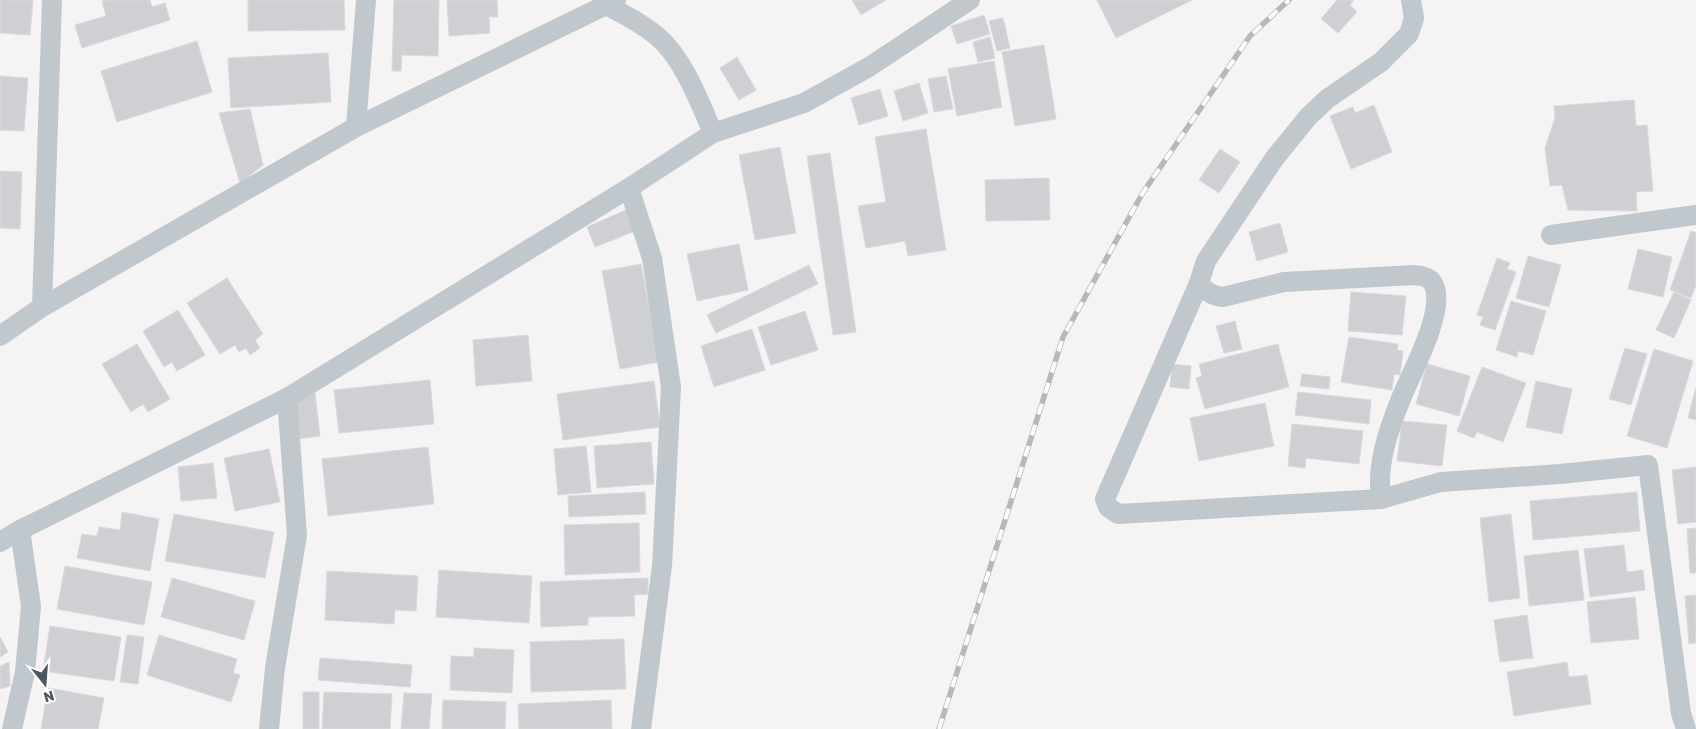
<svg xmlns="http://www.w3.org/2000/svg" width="1696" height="729" viewBox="0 0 1696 729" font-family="Rubik,sans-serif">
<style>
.building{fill:#ced0d4;stroke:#d8dadd}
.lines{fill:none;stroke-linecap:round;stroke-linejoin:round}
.street{stroke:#c0c8cd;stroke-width:20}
.rail-casing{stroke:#b6b9bc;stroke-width:5.5}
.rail{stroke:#fff;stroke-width:4;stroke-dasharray:11;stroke-linecap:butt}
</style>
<rect width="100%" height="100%" fill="#f5f3f3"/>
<g class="building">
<path d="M 0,0 L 33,0 L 30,35 L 0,33 Z"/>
<path d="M 107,0 L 150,0 L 152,7 L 165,3 L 170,20 L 82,48 L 75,25 L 106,16 L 102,1 Z"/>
<path d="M 248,0 L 344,0 L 345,30 L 248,31 Z"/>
<path d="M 394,0 L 439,0 L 438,56 L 402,55 L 401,71 L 392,71 Z"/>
<path d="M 447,0 L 497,0 L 498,17 L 489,17 L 490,33 L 449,36 Z"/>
<path d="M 852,0 L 886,0 L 861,15 Z"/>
<path d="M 1097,0 L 1192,0 L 1116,38 Z"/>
<path d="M 1337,0 L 1354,0 L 1350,5 L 1357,12 L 1338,33 L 1321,19 Z"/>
<path d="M 984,15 L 990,34 L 957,44 L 951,26 Z"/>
<path d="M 1003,18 L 1010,48 L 997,51 L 989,21 Z"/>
<path d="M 990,37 L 995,58 L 978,62 L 973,42 Z"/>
<path d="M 197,41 L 212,92 L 117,122 L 101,71 Z"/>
<path d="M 1044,45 L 1056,119 L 1015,126 L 1002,52 Z"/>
<path d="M 328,53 L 331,102 L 231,108 L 228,58 Z"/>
<path d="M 737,57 L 756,90 L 739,100 L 720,68 Z"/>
<path d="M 994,61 L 1002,107 L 957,116 L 948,69 Z"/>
<path d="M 0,76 L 28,78 L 24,131 L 0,130 Z"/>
<path d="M 946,76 L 953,109 L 934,112 L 928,79 Z"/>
<path d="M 919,83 L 928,113 L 903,121 L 894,91 Z"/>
<path d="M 880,89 L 888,116 L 859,125 L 851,98 Z"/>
<path d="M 1634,100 L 1636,126 L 1647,125 L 1653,191 L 1636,192 L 1637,211 L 1568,210 L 1562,185 L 1550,186 L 1545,148 L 1555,118 L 1554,106 Z"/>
<path d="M 1374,105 L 1392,152 L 1351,169 L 1330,116 L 1353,107 L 1355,113 Z"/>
<path d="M 250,109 L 263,165 L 240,183 L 219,113 Z"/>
<path d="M 926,129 L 946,250 L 908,256 L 905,241 L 866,248 L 858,206 L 886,202 L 875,137 Z"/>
<path d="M 780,147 L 796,233 L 755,240 L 739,155 Z"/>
<path d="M 1220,149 L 1240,162 L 1219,193 L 1199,180 Z"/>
<path d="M 830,153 L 856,332 L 833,335 L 807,156 Z"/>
<path d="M 0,171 L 22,172 L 20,229 L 0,228 Z"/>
<path d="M 1049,178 L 1050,220 L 986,221 L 985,180 Z"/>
<path d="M 626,210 L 635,231 L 595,247 L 587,227 Z"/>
<path d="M 1280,223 L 1288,252 L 1257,261 L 1249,232 Z"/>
<path d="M 1691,231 L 1696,233 L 1696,285 L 1691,298 L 1670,290 Z"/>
<path d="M 739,244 L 748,290 L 697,301 L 687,254 Z"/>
<path d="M 1638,249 L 1672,257 L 1663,297 L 1628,289 Z"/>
<path d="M 1528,256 L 1561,265 L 1549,307 L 1516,298 Z"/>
<path d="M 1497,258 L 1510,263 L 1507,269 L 1516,272 L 1495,330 L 1480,325 L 1483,317 L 1477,315 Z"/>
<path d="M 641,264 L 659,362 L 620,369 L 602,271 Z"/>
<path d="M 809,265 L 818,284 L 716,333 L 707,315 Z"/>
<path d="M 227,278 L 263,334 L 255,340 L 260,348 L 250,355 L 246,348 L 239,352 L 235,345 L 220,354 L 187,303 Z"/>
<path d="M 1351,292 L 1406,296 L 1402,335 L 1348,331 Z"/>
<path d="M 1674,292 L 1691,300 L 1674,338 L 1656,330 Z"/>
<path d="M 1511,301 L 1546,311 L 1533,355 L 1518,351 L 1517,357 L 1496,350 Z"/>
<path d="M 178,310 L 205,355 L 177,371 L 172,362 L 164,367 L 143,331 Z"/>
<path d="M 805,311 L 818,350 L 771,365 L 758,327 Z"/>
<path d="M 1235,321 L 1242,349 L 1224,353 L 1216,326 Z"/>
<path d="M 752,329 L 765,370 L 714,387 L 701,346 Z"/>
<path d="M 528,335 L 532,381 L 476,386 L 473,340 Z"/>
<path d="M 1349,337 L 1398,344 L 1397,350 L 1403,351 L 1400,375 L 1394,374 L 1392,390 L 1341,382 Z"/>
<path d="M 137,344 L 170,399 L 148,412 L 143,404 L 131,412 L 102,364 Z"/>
<path d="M 1278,344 L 1289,387 L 1205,409 L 1196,378 L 1202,376 L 1199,364 Z"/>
<path d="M 1625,348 L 1647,354 L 1631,405 L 1609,399 Z"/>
<path d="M 1654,349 L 1693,361 L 1667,448 L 1627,436 Z"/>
<path d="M 1172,364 L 1191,366 L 1189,389 L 1170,387 Z"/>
<path d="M 1427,364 L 1470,376 L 1459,416 L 1416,404 Z"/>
<path d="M 1482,367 L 1526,383 L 1503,442 L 1477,432 L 1474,438 L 1457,431 Z"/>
<path d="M 1302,374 L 1330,377 L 1329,389 L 1300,386 Z"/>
<path d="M 430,380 L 434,424 L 339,433 L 334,390 Z"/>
<path d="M 654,381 L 660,427 L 563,440 L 557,394 Z"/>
<path d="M 1536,381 L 1572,389 L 1562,434 L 1526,427 Z"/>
<path d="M 1696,387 L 1696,420 L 1688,418 Z"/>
<path d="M 1298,392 L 1371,400 L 1369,424 L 1295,415 Z"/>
<path d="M 315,393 L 320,436 L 299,439 L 294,395 Z"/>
<path d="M 1265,403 L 1274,446 L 1199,461 L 1190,418 Z"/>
<path d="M 1402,421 L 1447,425 L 1442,466 L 1397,461 Z"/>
<path d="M 1292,424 L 1363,431 L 1359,464 L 1306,458 L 1305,468 L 1288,466 Z"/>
<path d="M 651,442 L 654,484 L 597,488 L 594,446 Z"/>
<path d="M 586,446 L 591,492 L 558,495 L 554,449 Z"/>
<path d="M 428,447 L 434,504 L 328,516 L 322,459 Z"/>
<path d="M 269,449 L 280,502 L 235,511 L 224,458 Z"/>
<path d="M 213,463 L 217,498 L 181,501 L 178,467 Z"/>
<path d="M 1696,467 L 1696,522 L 1678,524 L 1672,470 Z"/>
<path d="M 645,492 L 646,514 L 569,517 L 568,496 Z"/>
<path d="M 1637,492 L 1640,531 L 1533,540 L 1530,501 Z"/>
<path d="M 122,512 L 159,519 L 150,571 L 77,558 L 82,534 L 97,536 L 99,527 L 120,530 Z"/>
<path d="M 174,514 L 274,532 L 265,578 L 165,561 Z"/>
<path d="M 1511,514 L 1520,598 L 1489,602 L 1480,518 Z"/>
<path d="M 639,523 L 640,572 L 565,575 L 564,525 Z"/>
<path d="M 1696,528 L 1696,573 L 1690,573 L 1687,529 Z"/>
<path d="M 1624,545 L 1627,572 L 1643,570 L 1645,590 L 1590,597 L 1584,549 Z"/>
<path d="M 1578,550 L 1584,600 L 1529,606 L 1524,556 Z"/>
<path d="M 65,566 L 152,582 L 144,625 L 57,609 Z"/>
<path d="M 439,570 L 532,576 L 529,623 L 436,617 Z"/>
<path d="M 327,571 L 418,576 L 416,611 L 395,610 L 394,624 L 325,620 Z"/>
<path d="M 172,578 L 255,601 L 244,640 L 161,617 Z"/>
<path d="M 648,578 L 648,594 L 634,595 L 635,616 L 588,617 L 588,625 L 541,627 L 540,582 Z"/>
<path d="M 1696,595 L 1696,643 L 1689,644 L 1685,596 Z"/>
<path d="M 1635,597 L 1639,639 L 1591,643 L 1587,602 Z"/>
<path d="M 1527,615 L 1533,658 L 1500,662 L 1494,620 Z"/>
<path d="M 50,626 L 121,637 L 114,681 L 43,671 Z"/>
<path d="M 127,635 L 144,637 L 138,684 L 120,682 Z"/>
<path d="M 159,635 L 237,659 L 233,673 L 240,675 L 231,702 L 147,675 Z"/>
<path d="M 0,637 L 8,652 L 0,657 Z"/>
<path d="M 624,639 L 626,689 L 531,692 L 530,642 Z"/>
<path d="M 474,648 L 514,650 L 512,693 L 450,690 L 451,656 L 474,657 Z"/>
<path d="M 320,658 L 412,665 L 410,687 L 318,680 Z"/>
<path d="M 9,662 L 10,686 L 0,689 L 0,666 Z"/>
<path d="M 1567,662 L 1569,677 L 1587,675 L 1591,704 L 1514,716 L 1507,672 Z"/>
<path d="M 48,688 L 104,698 L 98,729 L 41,729 Z"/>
<rect x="303" y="692" width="16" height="37"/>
<path d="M 324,692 L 392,694 L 390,729 L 322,729 Z"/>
<path d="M 404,693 L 432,694 L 429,729 L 401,729 Z"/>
<path d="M 443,700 L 506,702 L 505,729 L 442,729 Z"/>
<path d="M 611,700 L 612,729 L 519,729 L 518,704 Z"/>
</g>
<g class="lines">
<g class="street">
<path d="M 1411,0 L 1414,18 L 1409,34 L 1381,62 L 1327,99 L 1308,117 L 1274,159 L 1206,261 L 1199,283 L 1105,499 L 1108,507 L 1118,514 L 1381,499 L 1441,482 L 1560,474 L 1648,465 L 1681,713 L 1686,729"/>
<path d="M 606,5 C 624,14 643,24 658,37 C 683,58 700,103 713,133"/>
<path d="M 356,127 L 366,0"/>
<path d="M 629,188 L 652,258 L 671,387 L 662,566 L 641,729"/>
<path d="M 1551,235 L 1696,215"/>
<path d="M 1199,283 C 1205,292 1213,296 1223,297 L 1284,282 L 1414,275 C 1423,276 1432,277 1435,288 C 1443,315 1413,370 1402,396 C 1389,428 1376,464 1381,499"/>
<path d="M 42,307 L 52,0"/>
<path d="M 0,336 L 42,307 L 356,127 L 616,0"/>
<path d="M 0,542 L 20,530 L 287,398 L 629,188 L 713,133 L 804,103 L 869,67 L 970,0"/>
<path d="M 12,729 L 25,672 L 31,606 L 20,530"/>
<path d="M 269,729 L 275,668 L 297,535 L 287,398"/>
</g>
<defs>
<path id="rail" d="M 939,729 L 1063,337 L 1142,194 L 1250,36 L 1289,0"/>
</defs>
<use href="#rail" class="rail-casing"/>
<use href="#rail" class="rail"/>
</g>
<g transform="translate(45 684) rotate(163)" stroke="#ffffff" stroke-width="4" paint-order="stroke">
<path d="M0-4L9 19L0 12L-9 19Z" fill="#4c575f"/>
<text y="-8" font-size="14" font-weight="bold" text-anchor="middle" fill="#4c575f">N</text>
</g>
</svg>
